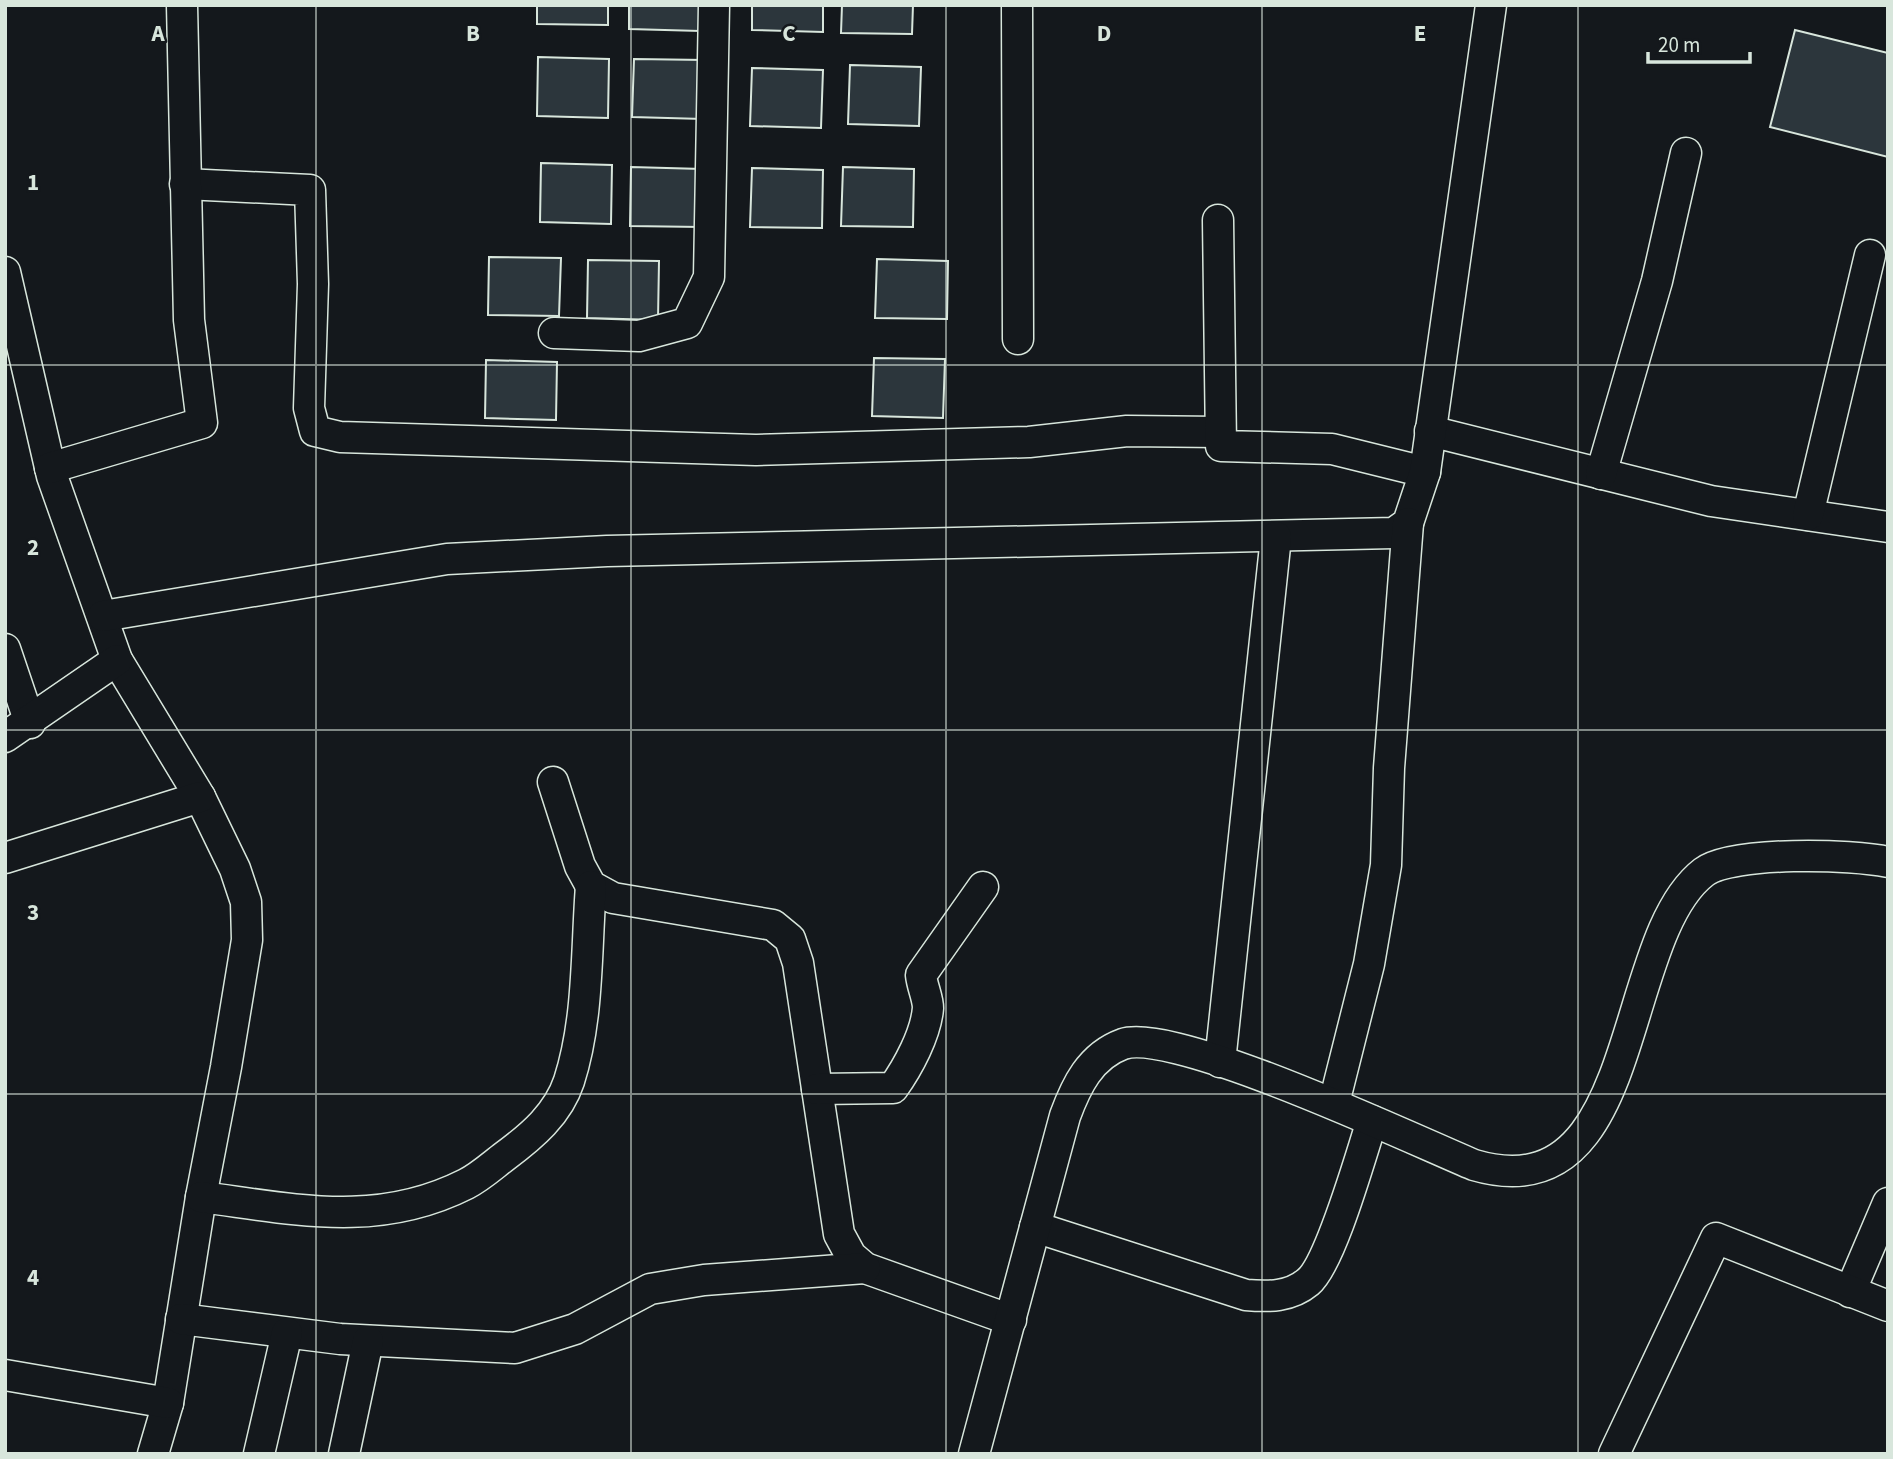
<svg xmlns="http://www.w3.org/2000/svg" width="1893" height="1459" viewBox="0 0 1893 1459" font-family="'Source Sans 3',sans-serif">
<style>
.building{fill:#2c363c;stroke:#d8e6dc;stroke-width:2}
.lines{fill:none;stroke-linecap:round;stroke-linejoin:round}
.street-casing{stroke:#d8e6dc;stroke-width:33}
.street{stroke:#14181c;stroke-width:30}
.grid{fill:none;stroke:#d8e6dc;stroke-width:2;stroke-opacity:0.55}
.grid-label{font-size:23px;text-anchor:middle;font-weight:bold;fill:#d8e6dc;stroke:#14181c;stroke-width:5;stroke-linejoin:round;paint-order:stroke}
</style>
<rect width="100%" height="100%" fill="#14181c"/>
<g class="building">
<path d="M 537,5 L 608,5 L 608,25 L 537,24 Z"/>
<path d="M 629,5 L 700,5 L 700,31 L 629,29 Z"/>
<path d="M 752,5 L 823,5 L 823,32 L 752,30 Z"/>
<path d="M 842,5 L 913,5 L 912,34 L 841,33 Z"/>
<path d="M 1795,30 L 1888,53 L 1888,157 L 1770,127 Z"/>
<path d="M 538,57 L 609,59 L 608,118 L 537,116 Z"/>
<path d="M 634,59 L 705,60 L 703,119 L 632,117 Z"/>
<path d="M 850,65 L 921,67 L 919,126 L 848,124 Z"/>
<path d="M 752,68 L 823,70 L 821,128 L 750,126 Z"/>
<path d="M 541,163 L 612,165 L 611,224 L 540,222 Z"/>
<path d="M 631,167 L 702,169 L 701,227 L 630,226 Z"/>
<path d="M 843,167 L 914,169 L 913,227 L 841,226 Z"/>
<path d="M 752,168 L 823,170 L 822,228 L 750,227 Z"/>
<path d="M 489,257 L 561,258 L 559,316 L 488,315 Z"/>
<path d="M 877,259 L 948,261 L 947,319 L 875,318 Z"/>
<path d="M 588,260 L 659,261 L 658,320 L 587,318 Z"/>
<path d="M 874,358 L 945,359 L 943,418 L 872,416 Z"/>
<path d="M 486,360 L 557,362 L 556,420 L 485,418 Z"/>
</g>
<g class="lines">
<defs>
<g id="street">
<path d="M 1017,5 L 1018,339"/>
<path d="M 185,184 L 310,190 L 313,284 L 309,408 L 315,431 L 340,437 L 756,450 L 1029,442 L 1127,431 L 1220,432"/>
<path d="M 1218,220 L 1221,446 L 1332,449 L 1425,472"/>
<path d="M 5,272 L 52,476 L 117,660 L 200,797 L 235,869 L 246,902 L 247,940 L 226,1067 L 201,1197 L 168,1403 L 153,1454"/>
<path d="M 554,333 L 639,336 L 687,323 L 709,277 L 714,5"/>
<path d="M 1430,431 L 1711,501 L 1888,527"/>
<path d="M 50,468 L 202,423 L 189,320 L 182,5"/>
<path d="M 1601,474 L 1657,281 L 1686,153"/>
<path d="M 1808,515 L 1870,255"/>
<path d="M 103,616 L 447,559 L 607,551 L 1394,533 L 1408,523 L 1425,472 L 1491,5"/>
<path d="M 5,649 L 30,723"/>
<path d="M 5,737 L 117,660"/>
<path d="M 553,782 L 580,866 L 591,886 L 613,898 L 773,925 L 790,939 L 798,963 L 839,1234 L 851,1256 L 865,1268 L 1011,1320"/>
<path d="M 5,858 L 200,797"/>
<path d="M 1220,1062 L 1276,537"/>
<path d="M 817,1089 L 893,1088 C 908,1067 926,1034 928,1008 C 928,998 922,986 921,975 L 983,887"/>
<path d="M 1334,1103 L 1369,964 L 1386,865 L 1389,768 L 1408,523"/>
<path d="M 201,1197 C 295,1209 377,1229 466,1184 C 480,1177 493,1165 505,1156 C 532,1136 558,1114 569,1081 C 589,1019 586,950 591,886"/>
<path d="M 1035,1227 L 1246,1295 C 1269,1297 1290,1297 1308,1282 C 1331,1263 1361,1154 1372,1121"/>
<path d="M 1850,1292 L 1888,1203"/>
<path d="M 181,1319 L 340,1339 L 515,1348 L 575,1329 L 650,1289 L 704,1280 L 865,1268"/>
<path d="M 5,1375 L 168,1403"/>
<path d="M 259,1454 L 287,1333"/>
<path d="M 344,1454 L 368,1341"/>
<path d="M 974,1454 L 1065,1116 C 1076,1086 1090,1056 1123,1044 C 1175,1027 1414,1140 1474,1165 C 1644,1215 1615,940 1704,872 C 1732,851 1853,854 1888,862"/>
<path d="M 1614,1454 L 1716,1238 L 1888,1306"/>
</g>
</defs>
<use href="#street" class="street-casing"/>
<use href="#street" class="street"/>
</g>
<path class="grid" d="M 316,5 L 316,1454M 631,5 L 631,1454M 946,5 L 946,1454M 1262,5 L 1262,1454M 1578,5 L 1578,1454M 5,365 L 1888,365M 5,730 L 1888,730M 5,1094 L 1888,1094"/>
<g class="grid-label">
<text x="158" y="41">A</text>
<text x="473" y="41">B</text>
<text x="789" y="41">C</text>
<text x="1104" y="41">D</text>
<text x="1420" y="41">E</text>
<text x="33" y="190">1</text>
<text x="33" y="555">2</text>
<text x="33" y="920">3</text>
<text x="33" y="1285">4</text>
</g>
<rect width="1893" height="1459" fill="none" stroke="#d8e6dc" stroke-width="14"/>
<path d="M1648 52v10h102v-10" fill="none" stroke="#d8e6dc" stroke-width="3.5"/>
<text x="1658" y="52" font-size="21" fill="#d8e6dc" stroke="#14181c" stroke-width="5" paint-order="stroke">20 m</text>
</svg>
